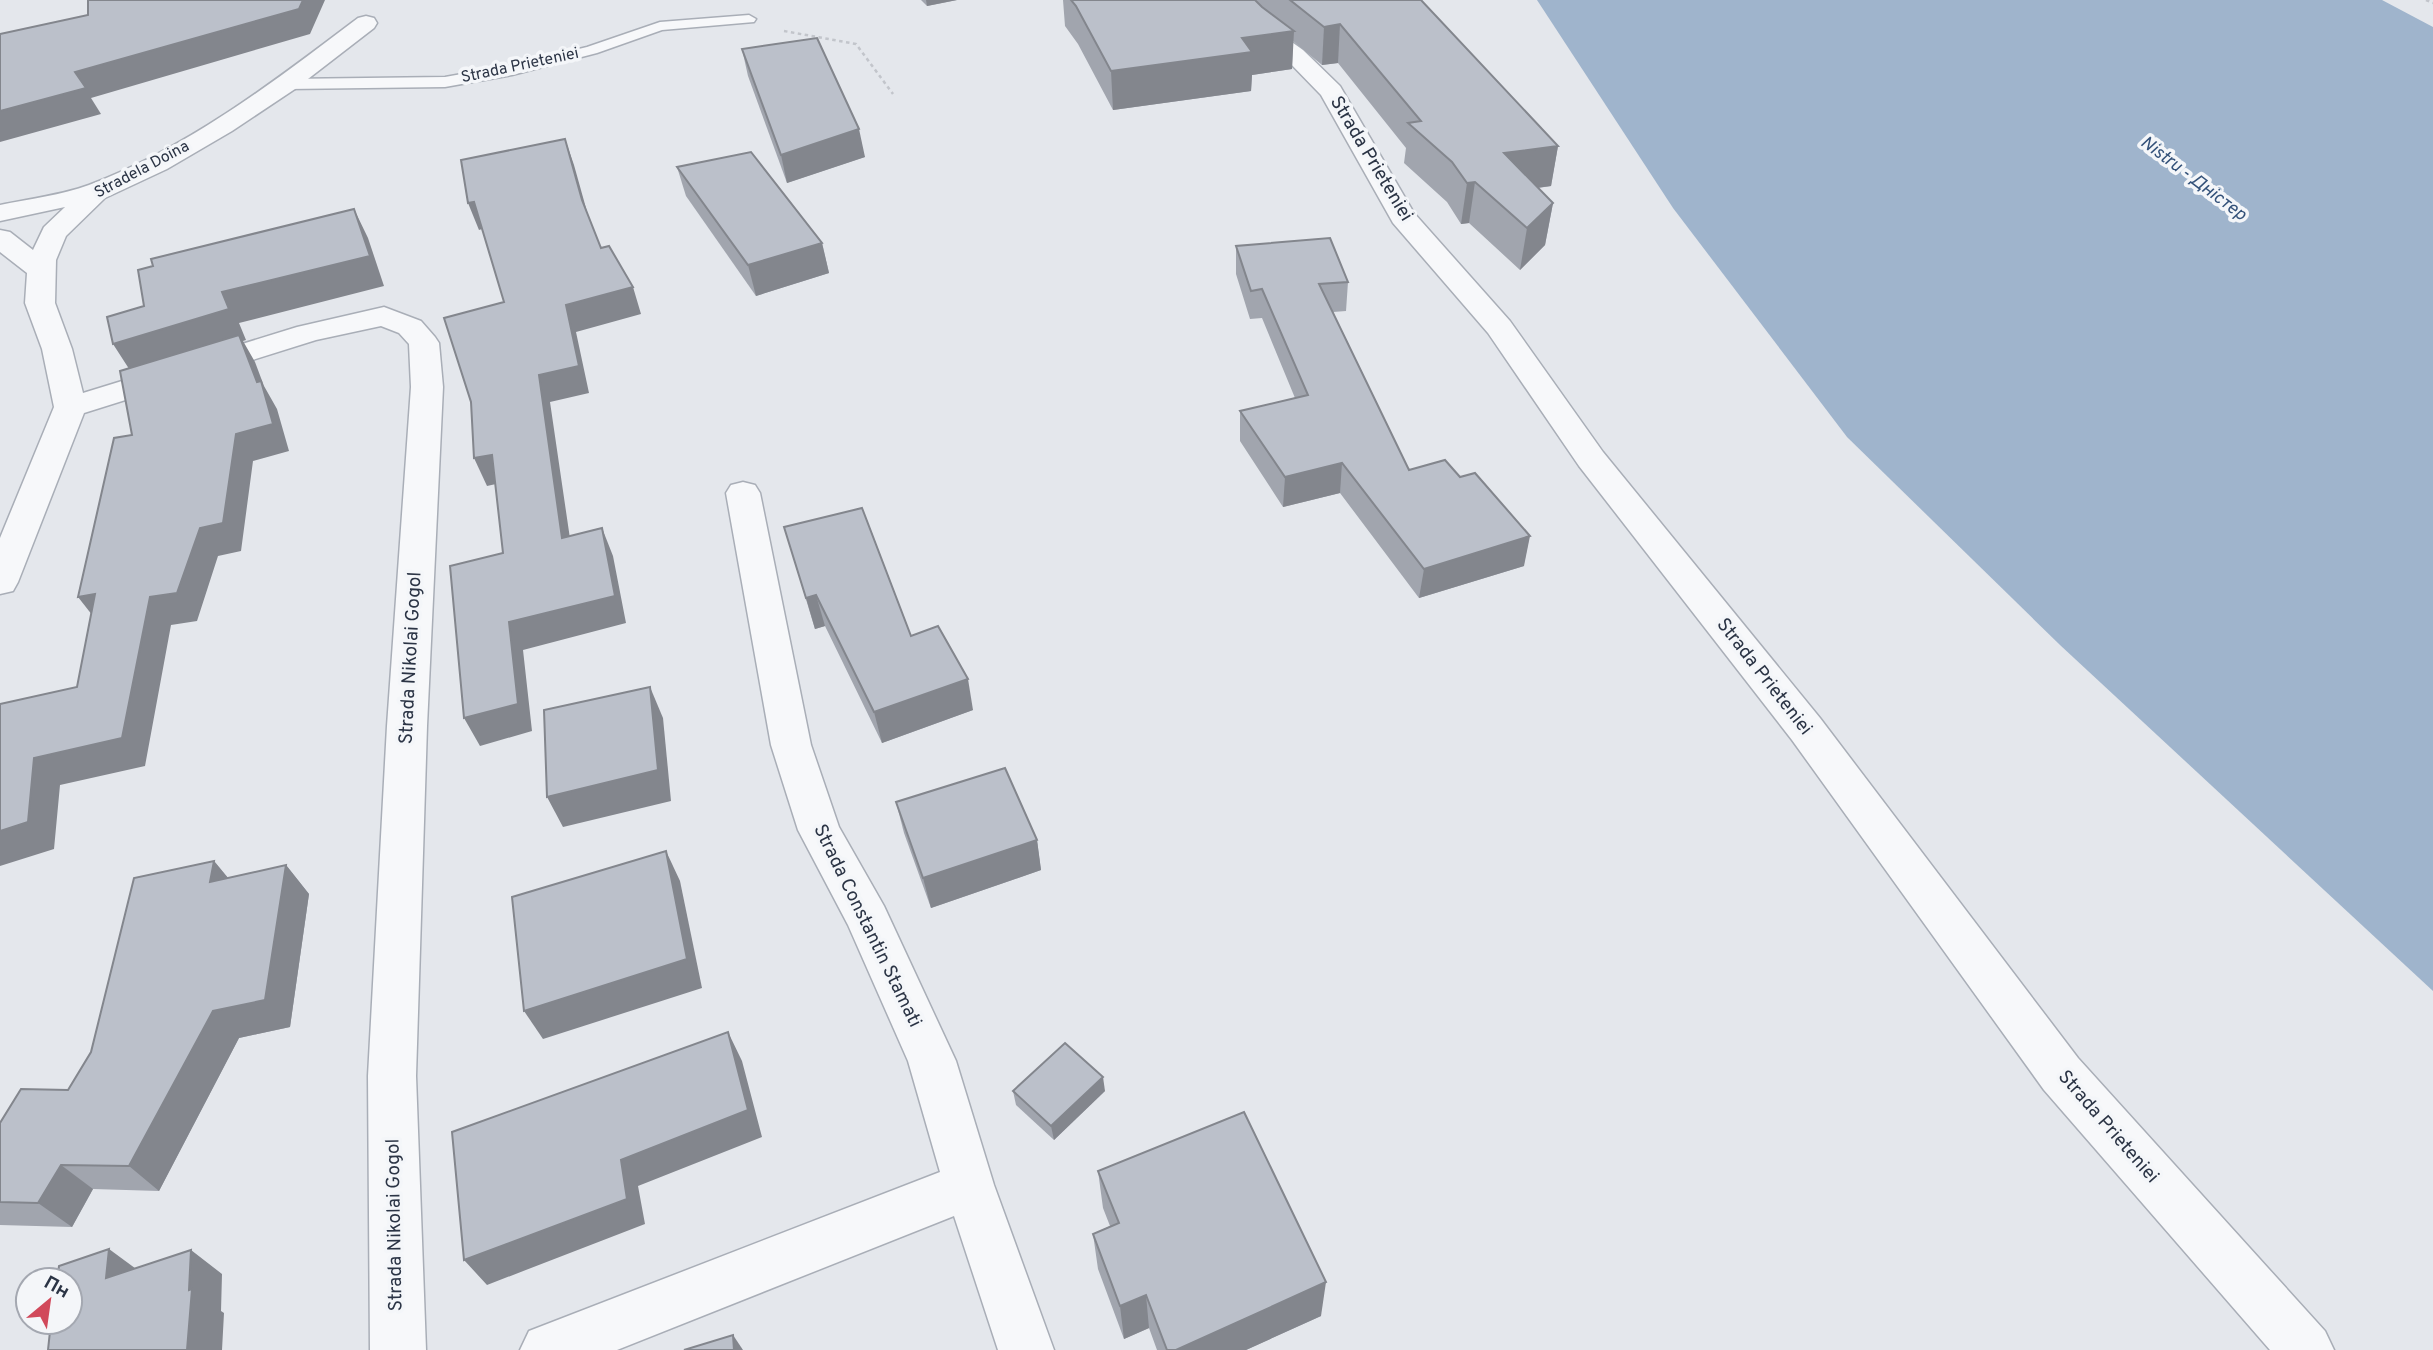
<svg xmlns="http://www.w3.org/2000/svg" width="2433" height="1350" viewBox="0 0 2433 1350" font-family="Overpass,sans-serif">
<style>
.water{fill:#9fb4cc}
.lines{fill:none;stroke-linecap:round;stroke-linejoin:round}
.service-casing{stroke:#a9aeb7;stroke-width:3}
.minor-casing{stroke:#a9aeb7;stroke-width:3}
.path{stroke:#c2c5cb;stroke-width:2.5;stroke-dasharray:3.5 3.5;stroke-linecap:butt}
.service{fill:#f7f8fa;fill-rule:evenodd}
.minor{fill:#f7f8fa;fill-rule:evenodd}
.wall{fill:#a1a5ae}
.shaded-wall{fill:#83868d}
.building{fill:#bbc0ca;stroke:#83868d;stroke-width:2}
.labels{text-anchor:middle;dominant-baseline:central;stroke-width:7;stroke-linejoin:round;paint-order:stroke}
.far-street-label{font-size:16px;fill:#2b3445;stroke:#f4f6f9}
.far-water-label{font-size:18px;font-style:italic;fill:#34527a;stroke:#f4f6f9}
.street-label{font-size:19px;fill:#2b3445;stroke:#f4f6f9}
</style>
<rect width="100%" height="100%" fill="#e4e7ec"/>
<path class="water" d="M 1537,0 L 2382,0 L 2433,27 L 2433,991 L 2060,645 L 1847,437 L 1673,208 Z"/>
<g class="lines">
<defs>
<path id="service" d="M 749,15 L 756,19 L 754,22 L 662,30 L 597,53 L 512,75 L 445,87 L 287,89 L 279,84 L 287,79 L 445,77 L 512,65 L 587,47 L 660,22 Z"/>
<g id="minor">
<path d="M 1221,0 L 1245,0 L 1279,33 L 1303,50 L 1340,86 L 1414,213 L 1510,321 L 1603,452 L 1820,718 L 2078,1058 L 2325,1331 L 2334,1350 L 2270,1350 L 2044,1090 L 1792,740 L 1579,466 L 1488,333 L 1393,223 L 1321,95 L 1287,60 L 1263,43 Z"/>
<path d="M 366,16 L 374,18 L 377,23 L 374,28 L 295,89 L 232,131 L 167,169 L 105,198 L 66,236 L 56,260 L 55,303 L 72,349 L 83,393 L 297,327 L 384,307 L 421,321 L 435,337 L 439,343 L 443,387 L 427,726 L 416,1076 L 426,1350 L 370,1350 L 368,1076 L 387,726 L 411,387 L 409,344 L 399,333 L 381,326 L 316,340 L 84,413 L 18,582 L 13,591 L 0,594 L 0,538 L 54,407 L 42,349 L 25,303 L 27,273 L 0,252 L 0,230 L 10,232 L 33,250 L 44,227 L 65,207 L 0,221 L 0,205 C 29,199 62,195 89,185 C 188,148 275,81 358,18 Z"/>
<path d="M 743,482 L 755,485 L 760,493 L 811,745 L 839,827 L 884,906 L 956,1061 L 994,1185 L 1054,1350 L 998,1350 L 954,1216 L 617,1350 L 520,1350 L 529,1331 L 940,1172 L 908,1061 L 848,925 L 798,830 L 771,745 L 726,493 L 731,485 Z"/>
</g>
</defs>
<use href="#service" class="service-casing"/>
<use href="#minor" class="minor-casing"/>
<g class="path">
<path d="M 2426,0 L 2433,3"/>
<path d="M 784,31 L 856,44 L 893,94"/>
</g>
<use href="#service" class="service"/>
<use href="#minor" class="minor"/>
</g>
<g class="wall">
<path d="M 921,0 L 957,0 L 927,6 Z"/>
<path d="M 1063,0 L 1421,0 L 1558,146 L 1551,186 L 1538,188 L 1553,203 L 1545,245 L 1520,270 L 1469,223 L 1461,224 L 1447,202 L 1404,163 L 1406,148 L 1338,63 L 1322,65 L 1293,41 L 1292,69 L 1252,75 L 1251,91 L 1113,110 L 1078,44 L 1065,26 Z"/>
<path d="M 742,49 L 865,157 L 787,183 L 748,76 Z"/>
<path d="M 677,167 L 822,243 L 829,273 L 756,296 L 686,196 Z"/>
<path d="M 1236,246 L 1348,282 L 1346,311 L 1333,312 L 1409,470 L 1524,566 L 1419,598 L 1340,493 L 1283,507 L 1240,441 L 1240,411 L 1295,398 L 1262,318 L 1250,319 L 1236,274 Z"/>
<path d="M 784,527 L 911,636 L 973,710 L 882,743 L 825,626 L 815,629 Z"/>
<path d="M 896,802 L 1037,840 L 1041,870 L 931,908 L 904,833 Z"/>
<path d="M 214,861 L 228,878 L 286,865 L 309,894 L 290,1027 L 239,1038 L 159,1191 L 93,1189 L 72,1227 L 0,1225 L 0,1123 L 68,1090 Z"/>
<path d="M 1013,1091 L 1105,1091 L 1054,1140 L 1016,1105 Z"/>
<path d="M 1098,1171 L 1321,1316 L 1246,1350 L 1157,1350 L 1149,1328 L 1124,1339 L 1098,1269 L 1093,1234 L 1110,1226 L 1103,1208 Z"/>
</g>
<g class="shaded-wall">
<path d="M 303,0 L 325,0 L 310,34 L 91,98 L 101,114 L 0,142 L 0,111 L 75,72 Z"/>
<path d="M 926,0 L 957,0 L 927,6 Z"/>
<path d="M 1340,24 L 1338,63 L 1322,65 L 1324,27 Z"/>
<path d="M 1294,31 L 1292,69 L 1252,75 L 1251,91 L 1113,110 L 1111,71 L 1242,38 Z"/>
<path d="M 859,129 L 865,157 L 787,183 L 781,155 Z"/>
<path d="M 565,139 L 574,165 L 591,226 L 582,200 Z"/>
<path d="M 1558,146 L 1551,186 L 1497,193 L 1504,153 Z"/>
<path d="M 1475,182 L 1469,223 L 1461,224 L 1467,183 Z"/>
<path d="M 474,202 L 485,228 L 479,230 L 468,203 Z"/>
<path d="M 1553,203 L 1545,245 L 1520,270 L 1527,228 Z"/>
<path d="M 354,209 L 368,238 L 384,286 L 239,323 L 246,340 L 243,341 L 255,362 L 264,386 L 277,409 L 289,451 L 253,461 L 241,551 L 218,556 L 197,621 L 171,625 L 145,766 L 60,785 L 54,849 L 0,866 L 0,831 L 34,758 L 150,597 L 133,375 L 113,344 L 222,292 Z"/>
<path d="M 822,243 L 829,273 L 756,296 L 748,265 Z"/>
<path d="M 633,287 L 641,314 L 576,332 L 589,393 L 550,402 L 574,566 L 562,538 L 539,375 L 566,305 Z"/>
<path d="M 492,455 L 505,482 L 487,486 L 474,458 Z"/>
<path d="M 1342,463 L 1340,493 L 1283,507 L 1285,477 Z"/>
<path d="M 602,528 L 613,556 L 626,623 L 523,650 L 532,731 L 480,746 L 464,718 L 509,622 Z"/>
<path d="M 1530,536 L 1524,566 L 1419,598 L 1424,569 Z"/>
<path d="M 95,594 L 100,625 L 78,597 Z"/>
<path d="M 816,595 L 825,626 L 815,629 L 806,598 Z"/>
<path d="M 968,679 L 973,710 L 882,743 L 874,712 Z"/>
<path d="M 650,687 L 663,718 L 671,801 L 563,827 L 547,797 Z"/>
<path d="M 1037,840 L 1041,870 L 931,908 L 923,878 Z"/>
<path d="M 666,851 L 680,881 L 702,988 L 543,1039 L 524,1011 Z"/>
<path d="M 214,861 L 238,890 L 210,882 Z"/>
<path d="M 286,865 L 309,894 L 290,1027 L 239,1038 L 159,1191 L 129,1166 Z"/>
<path d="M 728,1032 L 742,1061 L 762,1137 L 638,1186 L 645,1224 L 487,1285 L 464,1260 L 621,1160 Z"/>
<path d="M 1103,1077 L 1105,1091 L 1054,1140 L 1051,1126 Z"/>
<path d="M 61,1165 L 93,1189 L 72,1227 L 38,1203 Z"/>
<path d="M 109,1249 L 143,1274 L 106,1278 Z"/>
<path d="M 191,1250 L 222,1274 L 221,1311 L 224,1313 L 222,1350 L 187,1350 Z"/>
<path d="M 1326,1282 L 1321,1316 L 1246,1350 L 1176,1350 Z"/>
<path d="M 1146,1295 L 1149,1328 L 1124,1339 L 1120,1306 Z"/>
<path d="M 733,1335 L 743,1350 L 734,1350 Z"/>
</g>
<g class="building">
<path d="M 88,0 L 303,0 L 299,9 L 75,72 L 86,88 L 0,111 L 0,34 L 88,15 Z"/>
<path d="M 1071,0 L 1255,0 L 1262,7 L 1294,31 L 1242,38 L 1252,52 L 1111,71 L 1076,6 Z"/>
<path d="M 1290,0 L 1421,0 L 1558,146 L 1504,153 L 1553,203 L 1527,228 L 1475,182 L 1467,183 L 1452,162 L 1408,123 L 1421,121 L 1340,24 L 1324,27 Z"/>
<path d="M 817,38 L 859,129 L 781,155 L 742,49 Z"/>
<path d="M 565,139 L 582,200 L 601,248 L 609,246 L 633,287 L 566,305 L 579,366 L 539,375 L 562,538 L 602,528 L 615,596 L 509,622 L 518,704 L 464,718 L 450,566 L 503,553 L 492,455 L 474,458 L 471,402 L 444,318 L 504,302 L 474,202 L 468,203 L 461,160 Z"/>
<path d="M 751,152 L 822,243 L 748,265 L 677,167 Z"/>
<path d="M 354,209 L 370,256 L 222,292 L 229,309 L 113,344 L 107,317 L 144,306 L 138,270 L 153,266 L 151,259 Z"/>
<path d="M 1330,238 L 1348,282 L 1319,284 L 1409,470 L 1445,460 L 1460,477 L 1475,473 L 1530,536 L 1424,569 L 1342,463 L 1285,477 L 1240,411 L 1308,395 L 1262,289 L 1251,291 L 1236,246 Z"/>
<path d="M 239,335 L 257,382 L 261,381 L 273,424 L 236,434 L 223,523 L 200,528 L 177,593 L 150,597 L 122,738 L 34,758 L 28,822 L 0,831 L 0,704 L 77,687 L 95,594 L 78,597 L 114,438 L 132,435 L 120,371 Z"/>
<path d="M 862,508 L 911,636 L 938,626 L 968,679 L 874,712 L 816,595 L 806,598 L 784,527 Z"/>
<path d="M 650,687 L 658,770 L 547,797 L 544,710 Z"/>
<path d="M 1005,768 L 1037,840 L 923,878 L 896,802 Z"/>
<path d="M 666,851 L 687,959 L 524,1011 L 512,897 Z"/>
<path d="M 214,861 L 210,882 L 286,865 L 265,1000 L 213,1011 L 129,1166 L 61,1165 L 38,1203 L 0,1202 L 0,1123 L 21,1089 L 68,1090 L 91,1052 L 134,878 Z"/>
<path d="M 728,1032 L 748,1110 L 621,1160 L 627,1199 L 464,1260 L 452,1132 Z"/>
<path d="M 1065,1043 L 1103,1077 L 1051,1126 L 1013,1091 Z"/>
<path d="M 1244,1112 L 1326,1282 L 1176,1350 L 1167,1350 L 1146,1295 L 1120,1306 L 1093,1234 L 1119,1223 L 1098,1171 Z"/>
<path d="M 109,1249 L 106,1278 L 191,1250 L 189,1290 L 192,1289 L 187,1350 L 48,1350 L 51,1322 L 70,1322 L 70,1280 L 57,1280 L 59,1266 Z"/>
<path d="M 733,1335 L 734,1350 L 684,1350 Z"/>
</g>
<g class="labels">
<g class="far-street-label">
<text transform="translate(520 66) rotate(-12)">Strada Prieteniei</text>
<text transform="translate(142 170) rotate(-28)">Stradela Doina</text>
</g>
<g class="far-water-label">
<text transform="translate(2193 179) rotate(37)">Nistru - Дністер</text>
</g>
<g class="street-label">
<text transform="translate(1371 159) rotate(59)">Strada Prieteniei</text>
<text transform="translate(411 658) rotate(-87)">Strada Nikolai Gogol</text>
<text transform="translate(1764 677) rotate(52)">Strada Prieteniei</text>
<text transform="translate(867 926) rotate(64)">Strada Constantin Stamati</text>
<text transform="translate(2108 1127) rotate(49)">Strada Prieteniei</text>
<text transform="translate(395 1225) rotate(-91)">Strada Nikolai Gogol</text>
</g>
</g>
<g transform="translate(49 1301) rotate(29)"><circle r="33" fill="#f4f6f9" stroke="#a4a8b1" stroke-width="2"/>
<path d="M0-5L12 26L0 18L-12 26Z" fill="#d1495b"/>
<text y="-10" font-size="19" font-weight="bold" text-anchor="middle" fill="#2b3445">Пн</text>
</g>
</svg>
